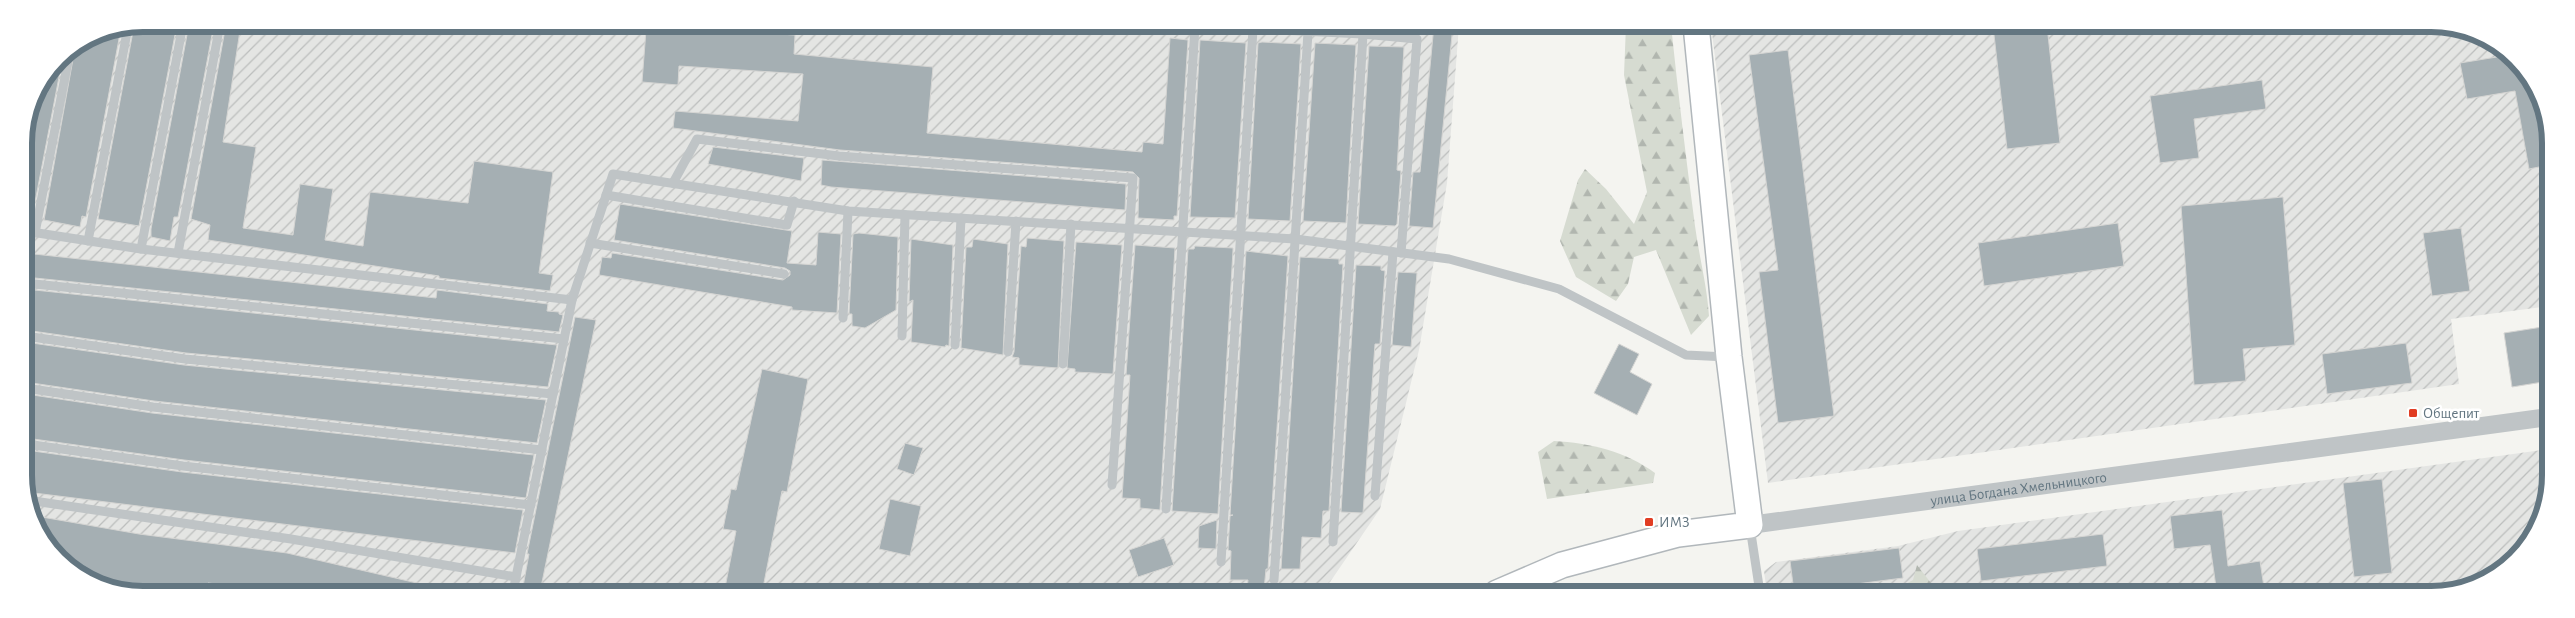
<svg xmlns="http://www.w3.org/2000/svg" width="2575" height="618" viewBox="0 0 2575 618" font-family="'Alegreya Sans',sans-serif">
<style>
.industrial{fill:url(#industrial-furrows)}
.forest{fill:url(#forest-firs)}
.building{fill:#a5afb3;stroke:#d5d5d3}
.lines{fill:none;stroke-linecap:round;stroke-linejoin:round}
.secondary-casing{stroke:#b1b7bb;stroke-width:28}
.service{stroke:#bfc4c6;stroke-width:9}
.minor{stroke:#bfc4c6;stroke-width:18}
.secondary{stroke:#fff;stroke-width:25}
.poi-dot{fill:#e13d23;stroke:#fff;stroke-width:2}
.labels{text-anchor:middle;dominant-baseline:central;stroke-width:5;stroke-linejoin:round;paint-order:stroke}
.poi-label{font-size:15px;fill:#637681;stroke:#fff;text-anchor:start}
.street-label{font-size:15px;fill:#637681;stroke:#fff}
.rim{fill:none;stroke:#637681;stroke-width:6}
</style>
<defs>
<pattern id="industrial-furrows" width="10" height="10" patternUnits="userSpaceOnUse" patternTransform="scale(1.25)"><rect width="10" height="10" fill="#e4e5e3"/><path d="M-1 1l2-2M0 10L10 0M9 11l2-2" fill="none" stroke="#bcbebd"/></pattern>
<pattern id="forest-firs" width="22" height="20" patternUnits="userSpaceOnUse" patternTransform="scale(1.25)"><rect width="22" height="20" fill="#d6dbd1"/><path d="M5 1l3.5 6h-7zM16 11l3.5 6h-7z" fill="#b1b6af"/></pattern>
</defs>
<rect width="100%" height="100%" fill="#f4f4f0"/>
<g class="industrial">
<path d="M 143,24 L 1342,25 L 1412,28 L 1413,25 L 1459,25 L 1447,183 L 1419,350 L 1380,509 L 1330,582 L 1316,593 L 120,592 L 59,559 L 26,498 L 24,136 L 33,97 L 59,59 L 98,33 Z"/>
<path d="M 1711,25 L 2455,26 L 2516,59 L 2549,120 L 2549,306 L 2451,319 L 2459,384 L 1768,483 Z"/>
<path d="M 2549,449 L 2549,498 L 2535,534 L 2511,564 L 2478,585 L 2439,594 L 1767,593 L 1764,571 L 1776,562 L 1898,546 L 1958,531 Z"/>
</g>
<g class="forest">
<path d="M 1626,25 L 1671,25 C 1678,92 1686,159 1695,226 C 1699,256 1707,285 1709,316 L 1691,335 L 1656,250 L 1634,257 L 1628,284 L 1616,301 L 1576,277 L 1560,241 L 1578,180 L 1585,169 L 1606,189 L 1634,224 L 1647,192 L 1624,75 Z"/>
<path d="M 1554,441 C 1590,443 1625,451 1655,473 L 1653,483 L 1547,499 L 1538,452 Z"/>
<path d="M 1917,565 L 1934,587 L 1935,594 L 1895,594 L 1897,589 L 1913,580 Z"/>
</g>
<g class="building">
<path d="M 143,24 L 177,24 L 139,226 L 98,219 L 134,26 Z"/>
<path d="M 189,24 L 214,24 L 178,217 L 174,217 L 170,241 L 151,237 L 151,229 Z"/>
<path d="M 226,24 L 241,24 L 223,142 L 256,147 L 243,228 L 293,235 L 300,184 L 333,189 L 325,240 L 363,246 L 370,192 L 468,203 L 474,161 L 553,172 L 539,273 L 553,275 L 550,291 L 439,278 L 439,276 L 208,240 L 210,225 L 191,219 Z"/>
<path d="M 1434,25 L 1453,25 L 1433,228 L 1409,226 L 1413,172 L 1420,172 Z"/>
<path d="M 1993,26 L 2047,26 L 2060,143 L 2007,149 Z"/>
<path d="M 121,28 L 86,217 L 82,216 L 80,227 L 44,220 L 75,48 L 98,33 Z"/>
<path d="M 685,28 L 795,35 L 794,54 L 933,67 L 927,133 L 1142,152 L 1143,142 L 1163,144 L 1170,38 L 1188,40 L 1177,216 L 1174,216 L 1174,220 L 1138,218 L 1139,178 L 1133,172 L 840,150 L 673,128 L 675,111 L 798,121 L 803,74 L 679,66 L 678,85 L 642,82 L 646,30 L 684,32 Z"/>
<path d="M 1200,40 L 1246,43 L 1235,218 L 1190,217 Z"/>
<path d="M 1262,42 L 1301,44 L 1290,221 L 1248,219 L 1258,43 Z"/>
<path d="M 1315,43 L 1356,45 L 1346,223 L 1303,221 Z"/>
<path d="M 1369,46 L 1404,47 L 1397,170 L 1401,171 L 1397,224 L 1395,226 L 1358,224 Z"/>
<path d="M 1788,50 L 1834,416 L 1778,423 L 1759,272 L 1778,270 L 1749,55 Z"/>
<path d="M 2509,55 L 2516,59 L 2549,120 L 2549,165 L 2529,169 L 2515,91 L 2467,99 L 2460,63 Z"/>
<path d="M 63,56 L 32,218 L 24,217 L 24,136 L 33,97 Z"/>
<path d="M 2262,80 L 2266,109 L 2194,119 L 2199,158 L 2160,163 L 2150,96 Z"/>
<path d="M 713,147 L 804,158 L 801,181 L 708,164 Z"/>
<path d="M 822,160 L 1126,184 L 1125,210 L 831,187 L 821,185 Z"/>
<path d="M 2283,197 L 2295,345 L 2243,349 L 2246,381 L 2194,385 L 2181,206 Z"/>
<path d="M 620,204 L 792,231 L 787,263 L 816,265 L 818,232 L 841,234 L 837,313 L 792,310 L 792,307 L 599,275 L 602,257 L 611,258 L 612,253 L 783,280 L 790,275 L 790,271 L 785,268 L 614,240 Z"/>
<path d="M 2118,223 L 2124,266 L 1984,286 L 1978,243 Z"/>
<path d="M 2461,228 L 2470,291 L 2432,296 L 2423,233 Z"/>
<path d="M 859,233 L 898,237 L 896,310 L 865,328 L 852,326 L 852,314 L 849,314 L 853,234 Z"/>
<path d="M 1027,238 L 1064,241 L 1058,368 L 1019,365 L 1019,358 L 1012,357 L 1014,352 L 1021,246 L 1026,247 Z"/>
<path d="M 911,239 L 953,245 L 949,346 L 946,345 L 945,347 L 911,342 L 913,300 L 909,302 Z"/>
<path d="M 973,239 L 1008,244 L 1003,355 L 961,348 L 966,247 L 972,247 Z"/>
<path d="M 1076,242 L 1122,245 L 1113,374 L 1075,372 L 1075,369 L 1067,368 Z"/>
<path d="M 1135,245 L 1175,248 L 1160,510 L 1140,508 L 1140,499 L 1122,498 L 1130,375 L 1126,375 Z"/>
<path d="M 1195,246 L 1233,248 L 1233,250 L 1218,514 L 1172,511 L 1188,249 L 1194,249 Z"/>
<path d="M 1246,251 L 1288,256 L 1268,569 L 1266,569 L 1264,590 L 1247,589 L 1248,580 L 1230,580 L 1231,551 L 1228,550 L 1230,516 L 1233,515 L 1230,515 Z"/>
<path d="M 25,253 L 436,298 L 437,290 L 548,304 L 547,311 L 559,312 L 559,314 L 563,315 L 559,332 L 25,277 Z"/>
<path d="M 1300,257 L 1339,259 L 1339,264 L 1343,264 L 1329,511 L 1323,511 L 1321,538 L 1302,537 L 1300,569 L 1281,569 Z"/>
<path d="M 1356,265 L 1381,266 L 1381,270 L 1385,271 L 1380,344 L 1375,344 L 1363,513 L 1341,512 Z"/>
<path d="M 1398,272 L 1417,273 L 1411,347 L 1392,345 Z"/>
<path d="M 25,289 L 557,345 L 548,387 L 186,353 L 25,330 Z"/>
<path d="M 575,317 L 596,320 L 540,592 L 522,592 L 529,554 L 527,554 Z"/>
<path d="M 2549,326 L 2549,381 L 2512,387 L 2504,333 Z"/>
<path d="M 25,342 L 184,365 L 546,400 L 537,443 L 154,401 L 25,382 Z"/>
<path d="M 2406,343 L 2412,383 L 2327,394 L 2322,354 Z"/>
<path d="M 1619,344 L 1639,354 L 1630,372 L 1652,384 L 1637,415 L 1594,393 Z"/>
<path d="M 762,369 L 808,379 L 787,492 L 782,491 L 762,593 L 724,593 L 736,531 L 723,529 L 731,489 L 736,490 Z"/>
<path d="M 26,394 L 152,413 L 534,455 L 526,498 L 184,460 L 26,438 Z"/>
<path d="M 905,443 L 923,448 L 914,475 L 897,469 Z"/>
<path d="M 26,450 L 182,472 L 523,510 L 515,553 L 26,492 Z"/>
<path d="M 2382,479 L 2392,573 L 2354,577 L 2343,483 Z"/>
<path d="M 890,499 L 921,506 L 910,556 L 879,549 Z"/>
<path d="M 2222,510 L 2228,566 L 2260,561 L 2265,594 L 2217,594 L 2210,545 L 2174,549 L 2170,516 Z"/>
<path d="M 36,516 L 139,534 L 287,553 L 430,586 L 430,592 L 280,592 L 208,583 L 207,592 L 120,592 L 59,559 Z"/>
<path d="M 1217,520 L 1216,549 L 1198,548 L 1199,526 Z"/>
<path d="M 2103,534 L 2107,566 L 1981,581 L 1977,549 Z"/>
<path d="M 1164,538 L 1174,565 L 1138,577 L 1129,550 Z"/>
<path d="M 1899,548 L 1903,578 L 1794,592 L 1790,561 Z"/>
</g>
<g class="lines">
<defs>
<path id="secondary" d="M 1497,593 L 1562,565 L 1678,534 L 1750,525 L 1729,357 L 1696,25"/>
</defs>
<use href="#secondary" class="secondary-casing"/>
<g class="service">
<path d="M 673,183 L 697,139 L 839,156 L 1133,178 L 1112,485"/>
<path d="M 606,195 L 787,225 L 794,201"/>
<path d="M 25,231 L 141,249 L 572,300"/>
<path d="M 35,233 L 70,51"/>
<path d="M 88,241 L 128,27"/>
<path d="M 590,243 L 784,274"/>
<path d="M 141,249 L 183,24"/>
<path d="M 178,253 L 220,24"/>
<path d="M 25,283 L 564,339"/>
<path d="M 843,318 L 848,211"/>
<path d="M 25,336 L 185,359 L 553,394"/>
<path d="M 902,336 L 905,215"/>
<path d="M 955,345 L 961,218"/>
<path d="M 1008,352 L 1016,221"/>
<path d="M 1063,364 L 1071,224"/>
<path d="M 25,388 L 153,407 L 542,450"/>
<path d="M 26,444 L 183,466 L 531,505"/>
<path d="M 1375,496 L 1393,252"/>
<path d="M 27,500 L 291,539 L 516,577"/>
<path d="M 1166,509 L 1195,26 L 1363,34"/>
<path d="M 1750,527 L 1760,593"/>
<path d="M 1333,542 L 1363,34 L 1417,39 L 1401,253"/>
<path d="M 1221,562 L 1253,29"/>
<path d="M 1274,580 L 1308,32"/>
<path d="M 513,592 L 572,300 L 613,174 L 848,211 L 1295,239 L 1449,259 L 1559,289 L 1686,355 L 1727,357"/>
</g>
<path class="minor" id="s1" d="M 1750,525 L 2549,417"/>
<use href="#secondary" class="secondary"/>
</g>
<g class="poi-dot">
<rect x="2408" y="408" width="10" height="10" rx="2.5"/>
<rect x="1644" y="517" width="10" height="10" rx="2.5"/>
</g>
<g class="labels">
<g class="poi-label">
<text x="2423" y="413">Общепит</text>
<text x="1659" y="522">ИМЗ</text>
</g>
<g class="street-label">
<text stroke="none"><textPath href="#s1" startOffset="271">улица Богдана Хмельницкого</textPath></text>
</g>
</g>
<path d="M0 0H2575V618H0ZM143 32H2431A111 111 0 0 1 2542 143V475A111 111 0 0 1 2431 586H143A111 111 0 0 1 32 475V143A111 111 0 0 1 143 32Z" fill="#fff" fill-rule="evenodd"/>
<path class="rim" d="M143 32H2431A111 111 0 0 1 2542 143V475A111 111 0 0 1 2431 586H143A111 111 0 0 1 32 475V143A111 111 0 0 1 143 32Z"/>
</svg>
